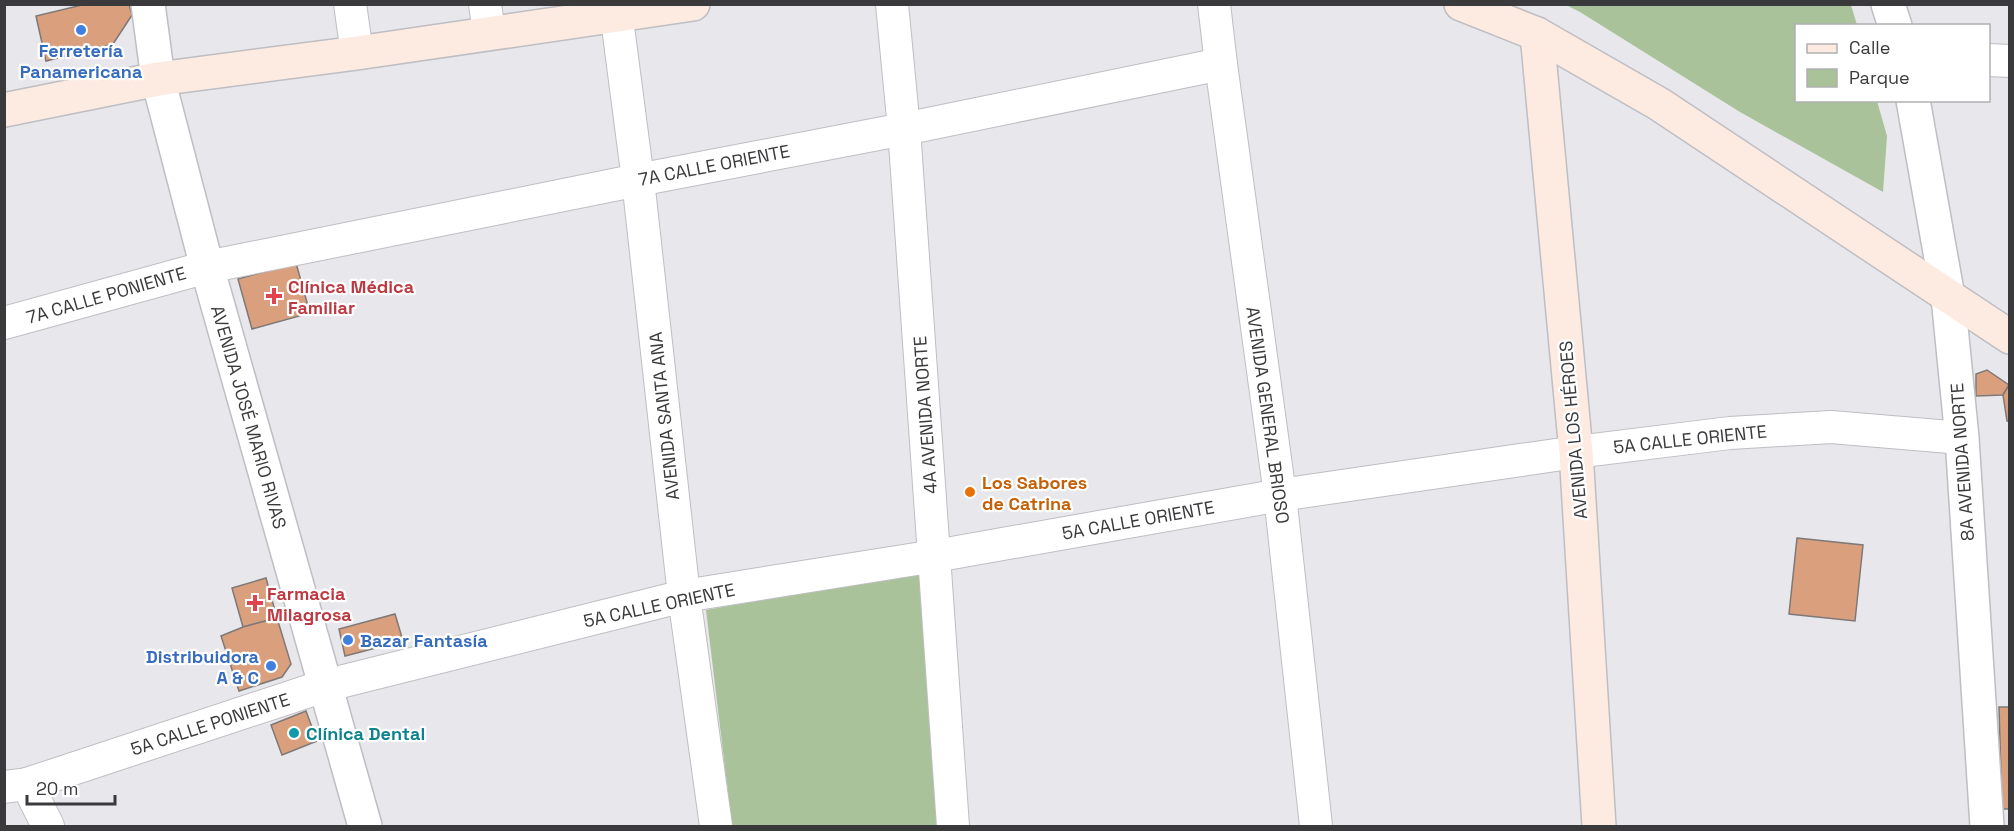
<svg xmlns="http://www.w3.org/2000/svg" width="2014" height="831" viewBox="0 0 2014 831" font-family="'Space Grotesk',sans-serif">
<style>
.green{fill:#a9c299}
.building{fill:#daa07e;stroke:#7e7977;stroke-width:1.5}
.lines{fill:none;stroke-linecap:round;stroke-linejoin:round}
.minor-casing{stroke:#bebec3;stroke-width:34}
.tertiary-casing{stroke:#bebec3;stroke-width:36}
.secondary-casing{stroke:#bebec3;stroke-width:36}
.minor{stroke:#fff;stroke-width:32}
.tertiary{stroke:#fff;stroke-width:33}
.secondary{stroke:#fdebe2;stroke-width:33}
.shop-dot{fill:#3f7fe0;stroke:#fff;stroke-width:2}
.health-dot{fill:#e0444e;stroke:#fff;stroke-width:2}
.food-dot{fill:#e8710a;stroke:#fff;stroke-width:2}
.culture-dot{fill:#0f9aa8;stroke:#fff;stroke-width:2}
.labels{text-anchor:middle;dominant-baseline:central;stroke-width:4.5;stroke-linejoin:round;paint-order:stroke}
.shop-label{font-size:18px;font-weight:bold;fill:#366cbe;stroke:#fff}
.street-label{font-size:18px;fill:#3a393c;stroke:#fff}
.health-label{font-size:18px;font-weight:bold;fill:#be3a42;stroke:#fff;text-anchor:start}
.food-label{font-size:18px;font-weight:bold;fill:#c56008;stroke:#fff;text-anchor:start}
.culture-label{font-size:18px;font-weight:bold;fill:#0d838f;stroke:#fff;text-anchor:start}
</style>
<rect width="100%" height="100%" fill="#e7e7ec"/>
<g class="green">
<path d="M 1566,5 L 1851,5 L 1857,25 L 1796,26 L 1796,100 L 1877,101 L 1887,136 L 1883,192 L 1740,112 L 1580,12 Z"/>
<path d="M 926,570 L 942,826 L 732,826 L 706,610 Z"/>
</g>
<g class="building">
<path d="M 86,4 L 129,4 L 132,15 L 113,44 L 46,61 L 36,16 Z"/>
<path d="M 296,263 L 310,313 L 252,329 L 238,279 Z"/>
<path d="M 1987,370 L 2009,385 L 2003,395 L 1976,396 L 1976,374 Z"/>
<path d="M 2009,385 L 2010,385 L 2010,422 L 2007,421 L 2003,395 Z"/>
<path d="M 1797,538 L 1863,545 L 1855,621 L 1789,614 Z"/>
<path d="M 266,578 L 277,618 L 243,627 L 232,588 Z"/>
<path d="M 395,614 L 403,641 L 345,656 L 339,629 Z"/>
<path d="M 277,618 L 291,664 L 282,677 L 239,691 L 221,636 L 243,627 Z"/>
<path d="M 1999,707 L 2010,707 L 2010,809 L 2002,809 Z"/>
<path d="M 306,711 L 317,741 L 282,755 L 271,725 Z"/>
</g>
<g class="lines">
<defs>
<g id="minor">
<path d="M 350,4 L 357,53"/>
<path d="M 485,4 L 489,33"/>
<path d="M 615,4 L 638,180 L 684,596 L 716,826"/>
<path d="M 892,4 L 904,129 L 953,826"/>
<path d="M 1214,4 L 1221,64 L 1280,495 L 1316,826"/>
<path d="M 1988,60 L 2010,61"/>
<path d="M 4,323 L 207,267 L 638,180 L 904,129 L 1221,64"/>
<path d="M 27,784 L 48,826"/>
<path d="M 4,787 L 27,784 L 324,686 L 684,596 L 935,556 L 1280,495 L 1576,452 L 1730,433 L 1831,427 L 1962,438"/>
</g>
<g id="tertiary">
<path d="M 148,4 L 158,79 L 207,267 L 365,826"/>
<path d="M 1888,4 L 1895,26"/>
<path d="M 1913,100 L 1948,297 L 1962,438 L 1987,826"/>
</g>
<g id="secondary">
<path d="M 1461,4 L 1537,34 L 1659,104 L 2010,337"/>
<path d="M 1537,34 L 1576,452 L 1599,826"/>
<path d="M 4,110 L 158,79 L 357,53 L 693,4"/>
</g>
</defs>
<use href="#minor" class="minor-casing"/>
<use href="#tertiary" class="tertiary-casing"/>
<use href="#secondary" class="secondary-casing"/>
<use href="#minor" class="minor"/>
<use href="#tertiary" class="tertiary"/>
<use href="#secondary" class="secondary"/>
</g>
<g class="shop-dot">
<circle cx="81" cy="30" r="6"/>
<circle cx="348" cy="640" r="6"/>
<circle cx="271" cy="666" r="6"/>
</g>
<g class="health-dot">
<path d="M271 287h6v6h6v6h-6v6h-6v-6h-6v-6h6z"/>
<path d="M252 594h6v6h6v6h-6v6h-6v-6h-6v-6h6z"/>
</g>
<circle class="food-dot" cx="970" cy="492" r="6"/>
<circle class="culture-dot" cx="294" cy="733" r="6"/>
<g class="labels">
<g class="shop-label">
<text x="81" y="50">Ferretería<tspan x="81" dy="21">Panamericana</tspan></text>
<text x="360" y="640" text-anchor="start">Bazar Fantasía</text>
<text x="259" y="656" text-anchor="end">Distribuidora<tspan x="259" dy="21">A &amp; C</tspan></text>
</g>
<g class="street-label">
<text transform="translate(714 165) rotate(-11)">7A CALLE ORIENTE</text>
<text transform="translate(106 295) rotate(-16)">7A CALLE PONIENTE</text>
<text transform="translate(925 415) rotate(-94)">4A AVENIDA NORTE</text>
<text transform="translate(1268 415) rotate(82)">AVENIDA GENERAL BRIOSO</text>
<text transform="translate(664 416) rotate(-96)">AVENIDA SANTA ANA</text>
<text transform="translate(249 417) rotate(74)">AVENIDA JOSÉ MARIO RIVAS</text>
<text transform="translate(1573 430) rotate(-95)">AVENIDA LOS HÉROES</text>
<text transform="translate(1690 439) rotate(-6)">5A CALLE ORIENTE</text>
<text transform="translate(1962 462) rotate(-94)">8A AVENIDA NORTE</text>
<text transform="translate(1138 520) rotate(-10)">5A CALLE ORIENTE</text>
<text transform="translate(659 605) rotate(-12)">5A CALLE ORIENTE</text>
<text transform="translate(210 724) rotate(-18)">5A CALLE PONIENTE</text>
</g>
<g class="health-label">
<text x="288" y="286">Clínica Médica<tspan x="288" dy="21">Familiar</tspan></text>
<text x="267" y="593">Farmacia<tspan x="267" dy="21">Milagrosa</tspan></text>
</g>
<g class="food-label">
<text x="982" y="482">Los Sabores<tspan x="982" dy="21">de Catrina</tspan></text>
</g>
<g class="culture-label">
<text x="306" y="733">Clínica Dental</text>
</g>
</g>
<rect width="2014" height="831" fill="none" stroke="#3a393c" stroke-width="12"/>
<rect x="1795" y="24" width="195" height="78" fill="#ffffff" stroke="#b0b0b1" stroke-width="1.5"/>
<rect x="1807" y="44" width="30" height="9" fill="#fdebe2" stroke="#b0b0b1" stroke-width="1.5"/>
<text x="1849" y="54" font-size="18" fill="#3a393c">Calle</text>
<rect x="1807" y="69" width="30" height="18" fill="#a9c299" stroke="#b0b0b1" stroke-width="1.5"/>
<text x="1849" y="84" font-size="18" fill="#3a393c">Parque</text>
<path d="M27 795v9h88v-9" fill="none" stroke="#3a393c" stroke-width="3"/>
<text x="36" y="795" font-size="18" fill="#3a393c" stroke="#ffffff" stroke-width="4.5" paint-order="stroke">20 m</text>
</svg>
